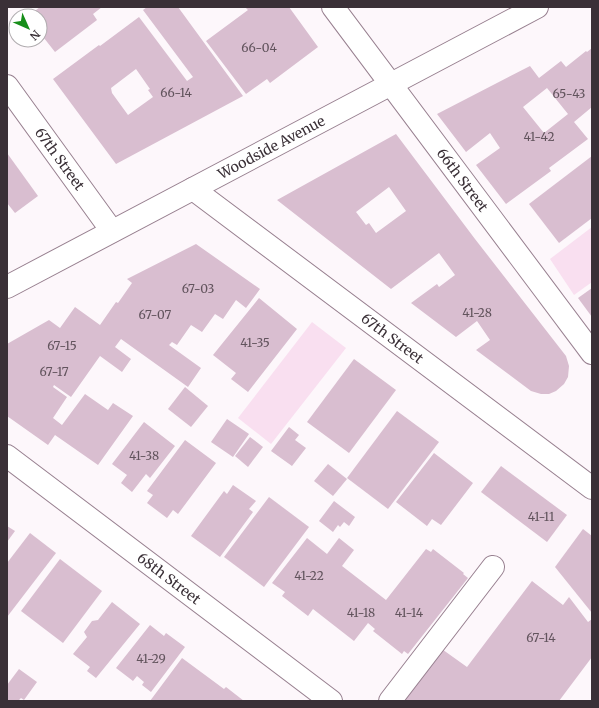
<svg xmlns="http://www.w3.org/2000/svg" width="599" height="708" viewBox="0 0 599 708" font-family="Merriweather,serif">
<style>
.green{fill:#f9dff0}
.building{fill:#d9bed0;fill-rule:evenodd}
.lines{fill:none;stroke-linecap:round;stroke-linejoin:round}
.minor-casing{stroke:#988090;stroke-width:24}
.minor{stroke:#fff;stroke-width:22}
.labels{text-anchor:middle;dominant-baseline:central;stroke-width:3;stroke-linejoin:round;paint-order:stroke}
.number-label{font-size:12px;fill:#62545d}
.street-label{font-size:14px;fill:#3a3037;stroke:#fff}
</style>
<rect width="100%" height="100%" fill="#fdf7fb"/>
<g class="green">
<path d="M 592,227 L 592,282 L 574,295 L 550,259 Z"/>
<path d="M 312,322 L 346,348 L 271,444 L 238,418 Z"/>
</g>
<g class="building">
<path d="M 40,7 L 102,7 L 93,14 L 97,20 L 55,52 L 40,33 L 40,16 L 28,16 Z"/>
<path d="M 147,7 L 178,7 L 243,96 L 116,164 L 53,79 L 99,45 L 100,46 L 139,17 L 187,81 L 193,77 L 143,10 ZM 136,69 L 150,89 L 148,90 L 153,97 L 128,115 L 112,93 L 111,88 Z"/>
<path d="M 245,7 L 289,7 L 318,47 L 270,83 L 267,79 L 246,94 L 206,41 L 248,10 Z"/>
<path d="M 592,48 L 592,107 L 574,122 L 588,139 L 549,168 L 551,171 L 506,204 L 476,165 L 500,148 L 490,133 L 466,152 L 437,114 L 530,66 L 539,78 L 561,61 L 566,67 L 586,51 L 587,52 ZM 547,88 L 568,114 L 544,133 L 523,107 Z"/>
<path d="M 396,134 L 475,239 L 566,356 L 569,366 L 568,377 L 564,384 L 556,391 L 549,394 L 541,394 L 531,391 L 476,350 L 490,340 L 477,321 L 456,337 L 411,303 L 437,284 L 439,287 L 455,275 L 439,253 L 391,289 L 277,200 ZM 389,187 L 406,211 L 376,233 L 369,223 L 366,225 L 356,212 Z"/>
<path d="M 7,153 L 38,196 L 15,213 L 7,203 Z"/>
<path d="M 592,156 L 592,218 L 559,243 L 529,204 Z"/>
<path d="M 196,244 L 260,289 L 246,308 L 236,300 L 223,319 L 215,314 L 202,332 L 191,325 L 177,345 L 172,342 L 169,345 L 201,368 L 188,387 L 121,339 L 115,347 L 131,359 L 122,372 L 100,356 L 71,397 L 54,385 L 53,387 L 67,397 L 53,418 L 62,425 L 85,394 L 108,410 L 113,403 L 133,416 L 98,465 L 55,435 L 48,445 L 7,416 L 7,344 L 49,320 L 60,328 L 75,307 L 100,325 L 116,302 L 118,303 L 132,283 L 127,279 Z"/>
<path d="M 592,288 L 592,317 L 578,298 Z"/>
<path d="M 259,298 L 297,329 L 248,392 L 231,379 L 236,373 L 213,355 Z"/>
<path d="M 354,359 L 396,390 L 349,453 L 307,422 Z"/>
<path d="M 185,387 L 208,406 L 191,427 L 168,409 Z"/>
<path d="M 397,411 L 439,442 L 388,509 L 347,478 Z"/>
<path d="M 227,419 L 249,434 L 233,457 L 211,442 Z"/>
<path d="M 144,422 L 175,446 L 150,478 L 146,474 L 132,492 L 121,483 L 127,475 L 112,464 Z"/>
<path d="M 289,427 L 299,435 L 295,440 L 306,448 L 292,466 L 271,451 Z"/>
<path d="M 250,437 L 263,447 L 248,467 L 235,456 Z"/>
<path d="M 185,440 L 216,463 L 178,514 L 173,510 L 167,518 L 147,503 L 153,495 L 147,491 Z"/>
<path d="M 434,453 L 473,483 L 441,525 L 432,519 L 427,526 L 396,502 Z"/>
<path d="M 328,464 L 347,479 L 333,496 L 314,481 Z"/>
<path d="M 501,466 L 567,515 L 547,542 L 481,492 Z"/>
<path d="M 233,485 L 256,501 L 249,509 L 253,512 L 220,557 L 191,536 L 224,491 L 227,494 Z"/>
<path d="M 269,497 L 309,527 L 264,587 L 224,557 Z"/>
<path d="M 334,501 L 355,517 L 349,526 L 344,522 L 340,527 L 338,525 L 333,532 L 319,521 Z"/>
<path d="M 7,526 L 15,531 L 7,542 Z"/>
<path d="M 583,529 L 592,536 L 592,613 L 555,567 Z"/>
<path d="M 30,533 L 56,553 L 7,617 L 7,563 Z"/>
<path d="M 307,538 L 327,554 L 339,538 L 354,550 L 342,566 L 386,600 L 426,549 L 431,552 L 433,549 L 464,573 L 463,574 L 468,578 L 408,654 L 404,651 L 402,654 L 373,631 L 375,629 L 368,623 L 354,641 L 313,609 L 308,616 L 282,596 L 285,592 L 272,583 Z"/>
<path d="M 60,559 L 102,591 L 63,643 L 21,611 Z"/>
<path d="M 532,581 L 563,605 L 569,597 L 588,622 L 592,619 L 592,657 L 559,701 L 399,701 L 439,647 L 467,667 Z"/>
<path d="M 112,602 L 140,624 L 96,678 L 87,671 L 90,667 L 73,654 L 87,637 L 84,632 L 92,621 L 98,620 Z"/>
<path d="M 150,625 L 164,636 L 166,633 L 185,647 L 151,692 L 142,685 L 144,682 L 137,676 L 133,681 L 116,668 Z"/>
<path d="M 182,658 L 224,689 L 226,687 L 244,701 L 150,701 Z"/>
<path d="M 19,669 L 37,682 L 24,700 L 21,698 L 18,701 L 7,701 L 7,685 Z"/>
</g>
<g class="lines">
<defs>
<g id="minor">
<path id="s1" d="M 333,7 L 592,353"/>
<path id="s2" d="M 7,86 L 112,231"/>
<path id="s3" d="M 193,189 L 592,488"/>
<path id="s4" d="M 7,287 L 537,7"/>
<path id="s5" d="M 7,456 L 331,701"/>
<path d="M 390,701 L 493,567"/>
</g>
</defs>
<use href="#minor" class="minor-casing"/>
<use href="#minor" class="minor"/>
</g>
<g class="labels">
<g class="number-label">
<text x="259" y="47">66-04</text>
<text x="176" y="92">66-14</text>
<text x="569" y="93">65-43</text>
<text x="539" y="136">41-42</text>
<text x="198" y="288">67-03</text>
<text x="477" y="312">41-28</text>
<text x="155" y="314">67-07</text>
<text x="255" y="342">41-35</text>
<text x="62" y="345">67-15</text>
<text x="54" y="371">67-17</text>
<text x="144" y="455">41-38</text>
<text x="541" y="516">41-11</text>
<text x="309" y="575">41-22</text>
<text x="361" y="612">41-18</text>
<text x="409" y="612">41-14</text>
<text x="541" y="637">67-14</text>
<text x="151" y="658">41-29</text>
</g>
<g class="street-label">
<text stroke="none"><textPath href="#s4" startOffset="299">Woodside Avenue</textPath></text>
<text stroke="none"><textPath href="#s2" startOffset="90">67th Street</textPath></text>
<text stroke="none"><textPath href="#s1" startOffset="216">66th Street</textPath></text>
<text stroke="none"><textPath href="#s3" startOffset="249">67th Street</textPath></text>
<text stroke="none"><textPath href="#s5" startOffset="203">68th Street</textPath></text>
</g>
</g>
<rect width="599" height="708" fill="none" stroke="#3a3037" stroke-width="16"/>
<g transform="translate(28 28) rotate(135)"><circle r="19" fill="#ffffff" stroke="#b0acaf"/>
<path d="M0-3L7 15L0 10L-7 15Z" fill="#168e19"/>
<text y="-6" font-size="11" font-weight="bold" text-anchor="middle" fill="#3a3037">N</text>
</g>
</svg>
